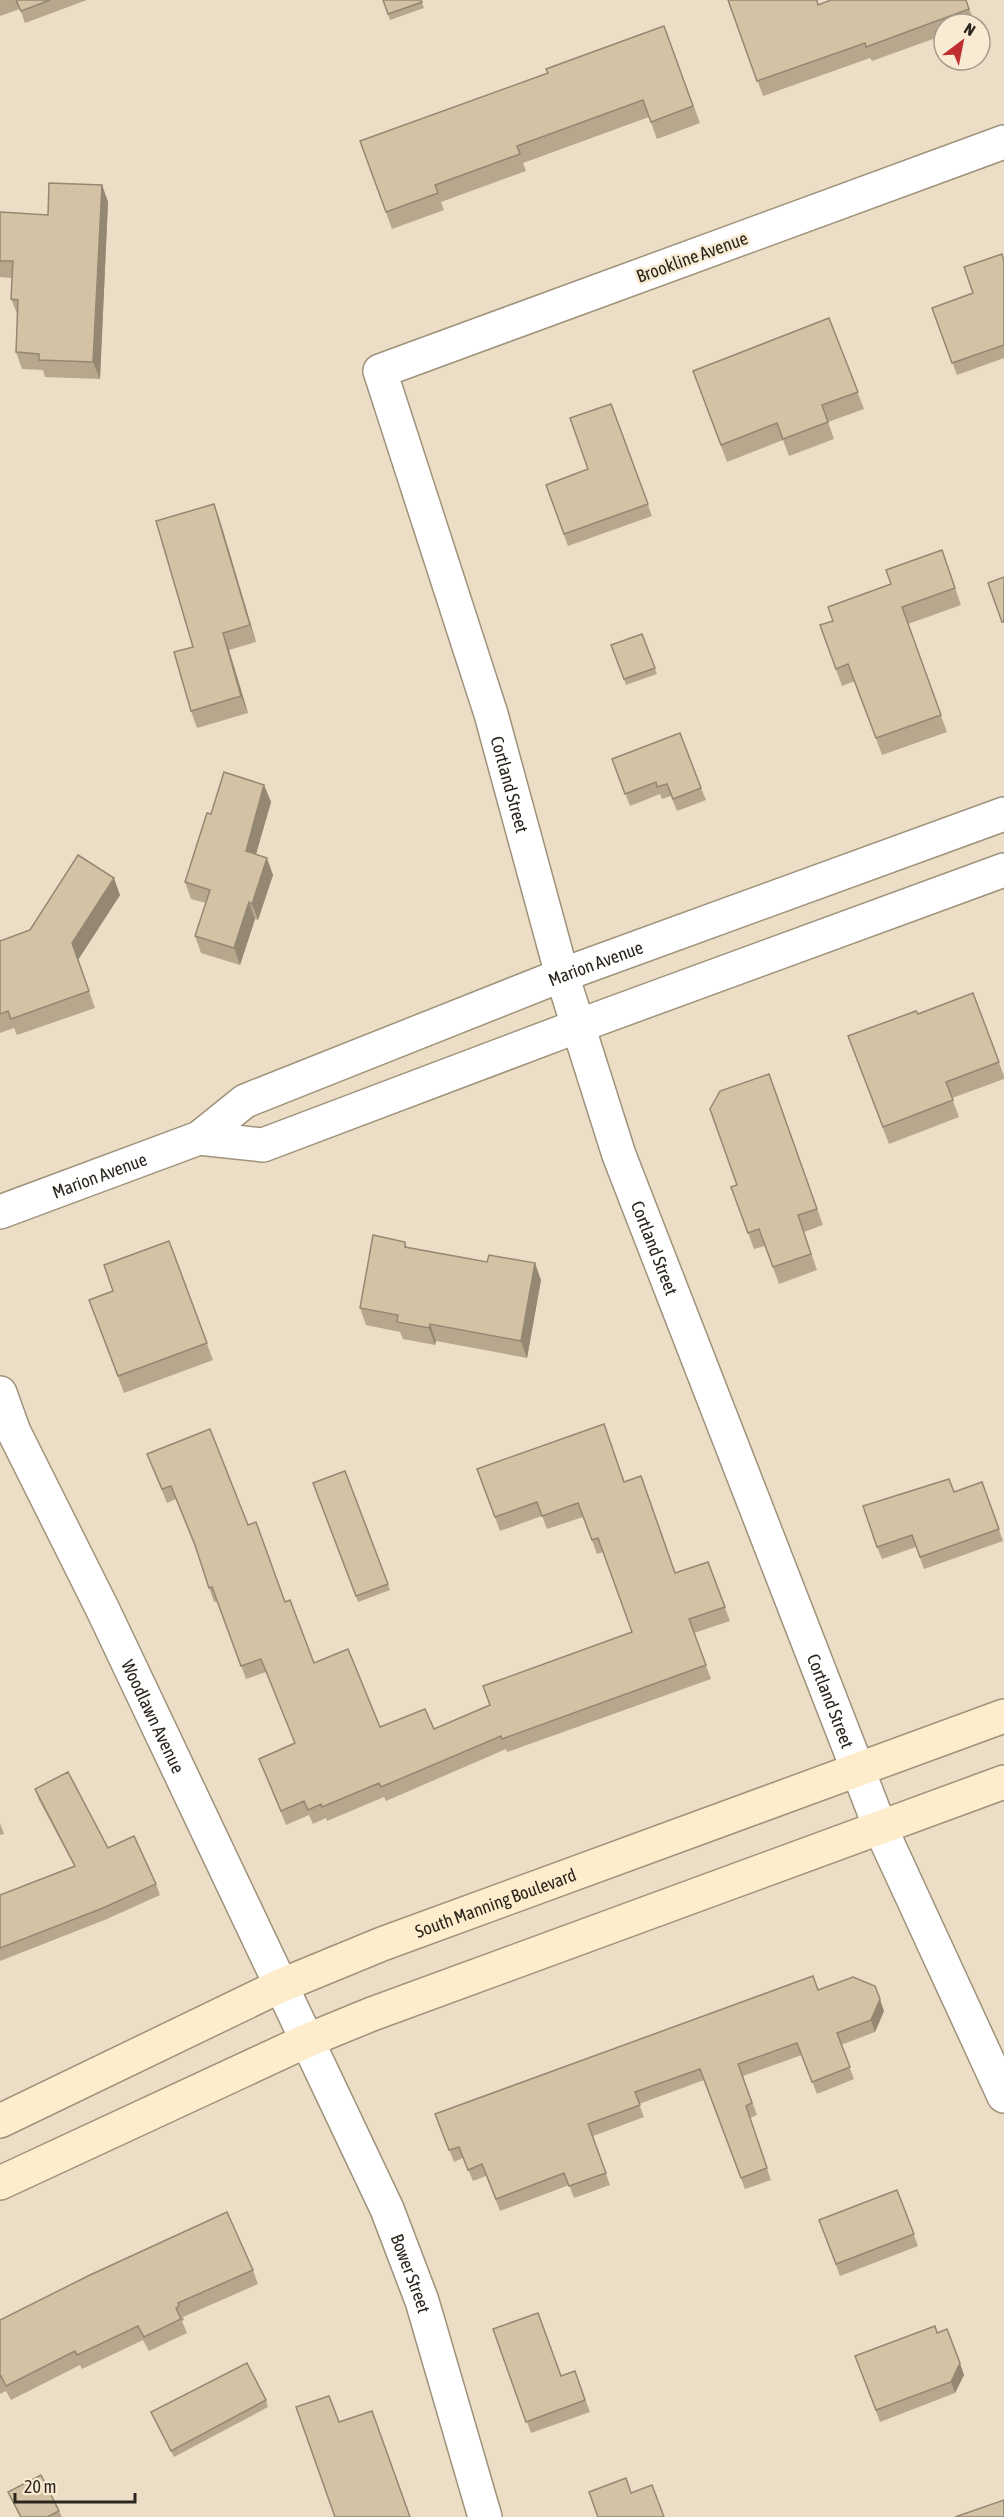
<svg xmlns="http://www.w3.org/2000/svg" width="1004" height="2517" viewBox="0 0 1004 2517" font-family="'Asap Condensed',sans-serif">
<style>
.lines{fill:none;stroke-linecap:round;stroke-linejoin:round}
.street-casing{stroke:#9f927b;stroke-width:36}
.secondary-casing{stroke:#9f927b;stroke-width:36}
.street{stroke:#fff;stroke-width:33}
.secondary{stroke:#feedcd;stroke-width:33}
.wall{fill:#b6a78d}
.shaded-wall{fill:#948873}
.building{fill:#d4c2a4;stroke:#948873;stroke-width:1.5}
.labels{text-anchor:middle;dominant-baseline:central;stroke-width:5;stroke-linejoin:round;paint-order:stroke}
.street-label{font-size:18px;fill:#2b261d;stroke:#f9ebd3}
</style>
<rect width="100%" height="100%" fill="#ecdec6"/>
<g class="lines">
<defs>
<g id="street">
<path id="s1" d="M 1004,142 L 380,371 L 491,714 L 562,975 L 619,1155 L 880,1827 L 1004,2096"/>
<path d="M 199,1138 L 263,1145 L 578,1026 L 1004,870"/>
<path id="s2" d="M 0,1212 L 199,1138 L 245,1101 L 562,975 L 1004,814"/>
<path id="s3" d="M 0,1393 L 14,1432 L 103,1610 L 387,2209 L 422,2301 L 485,2517"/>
</g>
<g id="secondary">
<path id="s4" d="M 0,2121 L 280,1986 L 382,1944 L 1004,1716"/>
<path d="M 0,2183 L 306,2041 L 372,2014 L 1004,1782"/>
</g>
</defs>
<use href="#street" class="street-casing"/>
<use href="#secondary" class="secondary-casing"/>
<use href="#street" class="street"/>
<use href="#secondary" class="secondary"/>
</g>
<g class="wall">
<path d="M 0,0 L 87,0 L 25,23 L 20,9 L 0,16 Z"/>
<path d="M 383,0 L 421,0 L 424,8 L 390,20 Z"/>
<path d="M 728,0 L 818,5 L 966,0 L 975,24 L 944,24 L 944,35 L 872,61 L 870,58 L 763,96 Z"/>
<path d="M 664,26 L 700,123 L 657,139 L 649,117 L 523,163 L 526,171 L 441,202 L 444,210 L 392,229 L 360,141 L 548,73 Z"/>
<path d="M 102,185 L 108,202 L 100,379 L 45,377 L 43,370 L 22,369 L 16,352 L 18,316 L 11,299 L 12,278 L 0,277 L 0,212 L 48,215 Z"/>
<path d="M 1004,261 L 1004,358 L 957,375 L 932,308 L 973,293 Z"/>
<path d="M 829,318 L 864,409 L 828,422 L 834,439 L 789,456 L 783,440 L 727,462 L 693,371 Z"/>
<path d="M 611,404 L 652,516 L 568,546 L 546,485 L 588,469 Z"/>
<path d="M 214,504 L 220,521 L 256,642 L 229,650 L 248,713 L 197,728 L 191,711 L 193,647 Z"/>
<path d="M 942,550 L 961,605 L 908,624 L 947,732 L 882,755 L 855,681 L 842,686 L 820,625 L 833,621 L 891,584 Z"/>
<path d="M 642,634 L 657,674 L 626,685 L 611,645 Z"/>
<path d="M 612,759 L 701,788 L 706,800 L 677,811 L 671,796 L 662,799 L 660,794 L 630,806 Z"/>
<path d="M 264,785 L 271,802 L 256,854 L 273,875 L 258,920 L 255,919 L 240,965 L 201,953 L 195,936 L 206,903 L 191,899 L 185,882 L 211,814 Z"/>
<path d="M 120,895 L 78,960 L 95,1008 L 17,1035 L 14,1028 L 0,1033 L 0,941 Z"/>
<path d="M 973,993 L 1004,1076 L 1004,1079 L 952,1098 L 959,1117 L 889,1144 L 848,1036 L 918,1014 Z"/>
<path d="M 769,1074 L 823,1225 L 804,1232 L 817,1270 L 779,1284 L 765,1246 L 754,1249 L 731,1187 L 737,1185 Z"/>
<path d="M 169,1241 L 213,1360 L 124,1393 L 89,1300 L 113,1291 Z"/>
<path d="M 405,1242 L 407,1247 L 541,1280 L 527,1358 L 436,1341 L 435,1345 L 403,1339 L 400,1332 L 366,1325 L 360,1308 Z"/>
<path d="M 147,1454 L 248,1525 L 314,1663 L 380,1727 L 434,1729 L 490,1706 L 632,1632 L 603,1552 L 597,1554 L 583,1517 L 547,1529 L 542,1516 L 500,1531 L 477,1469 L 624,1482 L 675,1573 L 708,1562 L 730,1621 L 694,1633 L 711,1679 L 507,1752 L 506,1749 L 386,1801 L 384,1797 L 327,1821 L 326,1818 L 313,1824 L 309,1815 L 286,1825 L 259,1759 L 295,1744 L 266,1672 L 246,1679 L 217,1601 L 214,1602 L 197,1551 L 176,1499 L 167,1503 Z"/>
<path d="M 345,1471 L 390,1590 L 358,1602 L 313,1483 Z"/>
<path d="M 982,1482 L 1003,1541 L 924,1569 L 916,1547 L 882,1559 L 877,1547 L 954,1492 Z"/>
<path d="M 35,1789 L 108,1848 L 156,1884 L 160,1895 L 107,1919 L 0,1961 L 0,1895 L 74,1866 L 39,1800 Z"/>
<path d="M 0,1823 L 4,1834 L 0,1835 Z"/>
<path d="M 818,1990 L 884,2011 L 875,2032 L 841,2045 L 854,2079 L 817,2094 L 802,2055 L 743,2076 L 757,2115 L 750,2118 L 771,2180 L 745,2189 L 704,2080 L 639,2104 L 644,2117 L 593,2136 L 610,2185 L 574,2198 L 569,2185 L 500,2211 L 486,2176 L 473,2181 L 463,2158 L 454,2162 L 440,2126 Z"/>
<path d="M 897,2190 L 918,2246 L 840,2276 L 819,2220 Z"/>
<path d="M 253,2270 L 258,2284 L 183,2317 L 184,2320 L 182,2321 L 187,2333 L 149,2351 L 143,2340 L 82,2369 L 80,2365 L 11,2400 L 6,2391 L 0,2394 L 0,2320 Z"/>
<path d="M 493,2329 L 561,2376 L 575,2371 L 590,2412 L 531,2433 Z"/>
<path d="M 937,2333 L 964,2375 L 955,2393 L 880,2422 L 855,2356 Z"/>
<path d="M 266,2400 L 268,2407 L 174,2457 L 151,2412 Z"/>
<path d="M 8,2492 L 59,2511 L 62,2517 L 20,2517 Z"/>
</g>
<g class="shaded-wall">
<path d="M 102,185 L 108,202 L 100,379 L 93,362 Z"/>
<path d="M 214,504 L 220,521 L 256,642 L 250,625 Z"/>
<path d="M 223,633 L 229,650 L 248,713 L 241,696 Z"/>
<path d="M 264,785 L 271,802 L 252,868 L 246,851 Z"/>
<path d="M 267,858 L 273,875 L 258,920 L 252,904 Z"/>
<path d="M 114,878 L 120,895 L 78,960 L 95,1008 L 72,943 Z"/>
<path d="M 249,902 L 255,919 L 240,965 L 234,948 Z"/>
<path d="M 535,1263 L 541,1280 L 527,1358 L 521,1341 Z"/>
<path d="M 430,1324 L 436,1341 L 435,1345 L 429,1328 Z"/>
<path d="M 880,1999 L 884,2011 L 875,2032 L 871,2020 Z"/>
<path d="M 960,2363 L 964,2375 L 955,2393 L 951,2382 Z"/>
</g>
<g class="building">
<path d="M 16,0 L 50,0 L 21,11 Z"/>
<path d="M 383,0 L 421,0 L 422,2 L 388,14 Z"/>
<path d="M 728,0 L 817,0 L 818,5 L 831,0 L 966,0 L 969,9 L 866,47 L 865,43 L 757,81 Z"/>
<path d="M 664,26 L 693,106 L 651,122 L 643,100 L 517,146 L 520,154 L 435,185 L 438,193 L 386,212 L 360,141 L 548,73 L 546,69 Z"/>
<path d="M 49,183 L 102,185 L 93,362 L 39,360 L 39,354 L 16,352 L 18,300 L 11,299 L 13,261 L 0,261 L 0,212 L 48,215 Z"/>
<path d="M 1002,254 L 1004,261 L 1004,345 L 952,363 L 932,308 L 973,293 L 964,267 Z"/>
<path d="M 829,318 L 858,392 L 822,405 L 828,422 L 783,439 L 777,423 L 721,445 L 693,371 Z"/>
<path d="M 611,404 L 648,504 L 564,534 L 546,485 L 588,469 L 570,418 Z"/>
<path d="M 214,504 L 250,625 L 223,633 L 241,696 L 191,711 L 174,652 L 193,647 L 156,521 Z"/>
<path d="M 942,550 L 955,588 L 902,607 L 941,715 L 876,738 L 848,664 L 836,669 L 820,625 L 833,621 L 828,607 L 891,584 L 886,570 Z"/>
<path d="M 1004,577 L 1004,622 L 1002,622 L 988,583 Z"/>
<path d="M 642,634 L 655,668 L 624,679 L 611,645 Z"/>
<path d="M 680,733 L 701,788 L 673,799 L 667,784 L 657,787 L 656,782 L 625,794 L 612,759 Z"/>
<path d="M 224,772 L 264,785 L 246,851 L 267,858 L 252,904 L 249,902 L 234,948 L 195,936 L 210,890 L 185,882 L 207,813 L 211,814 Z"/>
<path d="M 78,855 L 114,878 L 72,943 L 89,991 L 11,1019 L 8,1011 L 0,1014 L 0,941 L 30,930 Z"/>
<path d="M 973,993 L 999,1062 L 946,1082 L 953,1100 L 883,1127 L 848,1036 L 916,1011 L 918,1014 Z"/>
<path d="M 769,1074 L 817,1209 L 798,1215 L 811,1254 L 773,1267 L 759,1229 L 748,1233 L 731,1187 L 737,1185 L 710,1109 L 720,1091 Z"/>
<path d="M 373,1235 L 405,1242 L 405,1247 L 487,1262 L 489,1255 L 535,1263 L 521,1341 L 430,1324 L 429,1328 L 397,1322 L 398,1315 L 360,1308 Z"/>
<path d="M 169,1241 L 207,1343 L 118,1376 L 89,1300 L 113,1291 L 104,1265 Z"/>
<path d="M 604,1424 L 624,1482 L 641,1476 L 675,1573 L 708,1562 L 725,1607 L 689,1619 L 706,1665 L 502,1739 L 501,1736 L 381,1787 L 379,1783 L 322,1807 L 321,1804 L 308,1810 L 304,1801 L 281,1811 L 259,1759 L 295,1743 L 261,1659 L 241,1666 L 212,1587 L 209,1588 L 195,1545 L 171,1486 L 162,1489 L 147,1454 L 210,1429 L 248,1525 L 256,1522 L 285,1602 L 290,1600 L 314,1663 L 348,1649 L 380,1727 L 425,1709 L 434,1729 L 490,1705 L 483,1686 L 632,1632 L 598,1538 L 592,1540 L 578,1503 L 542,1516 L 537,1502 L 495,1517 L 477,1469 Z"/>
<path d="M 345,1471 L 388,1584 L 356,1596 L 313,1483 Z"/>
<path d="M 949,1479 L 954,1492 L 982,1482 L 999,1529 L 920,1557 L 912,1535 L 877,1547 L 863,1506 Z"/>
<path d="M 68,1772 L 108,1848 L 134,1836 L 156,1884 L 103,1908 L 0,1948 L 0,1895 L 75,1866 L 35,1789 Z"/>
<path d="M 813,1976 L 818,1990 L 853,1977 L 875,1986 L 880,1999 L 871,2020 L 837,2033 L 850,2067 L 812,2082 L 797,2043 L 738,2064 L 752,2103 L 746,2106 L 767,2168 L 741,2178 L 700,2069 L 635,2092 L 640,2105 L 588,2124 L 606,2173 L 569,2186 L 564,2173 L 496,2199 L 482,2164 L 468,2170 L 459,2147 L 449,2150 L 435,2114 Z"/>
<path d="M 897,2190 L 914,2234 L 836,2264 L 819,2220 Z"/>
<path d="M 227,2212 L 253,2270 L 178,2303 L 179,2306 L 176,2308 L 181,2319 L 144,2337 L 138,2326 L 77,2355 L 75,2351 L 6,2386 L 1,2376 L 0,2377 L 0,2320 L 90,2275 Z"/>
<path d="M 538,2313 L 561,2376 L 575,2371 L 585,2400 L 526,2422 L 493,2329 Z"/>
<path d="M 935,2326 L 937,2333 L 947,2329 L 960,2363 L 951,2382 L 876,2410 L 855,2356 Z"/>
<path d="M 247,2363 L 266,2400 L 171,2451 L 151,2412 Z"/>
<path d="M 329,2396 L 339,2422 L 372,2411 L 410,2517 L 335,2517 L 296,2407 Z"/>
<path d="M 41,2475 L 59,2511 L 47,2517 L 21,2517 L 8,2492 Z"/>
<path d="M 626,2478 L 631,2493 L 652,2485 L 664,2517 L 598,2517 L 589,2492 Z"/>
<path d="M 1004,2500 L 1004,2517 L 955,2517 Z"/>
</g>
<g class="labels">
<g class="street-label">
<text transform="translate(692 257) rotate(-20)">Brookline Avenue</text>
<text stroke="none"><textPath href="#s1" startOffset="1098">Cortland Street</textPath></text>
<text stroke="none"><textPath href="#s2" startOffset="648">Marion Avenue</textPath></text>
<text stroke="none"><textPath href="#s2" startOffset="106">Marion Avenue</textPath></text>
<text stroke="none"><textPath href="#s1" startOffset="1584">Cortland Street</textPath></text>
<text stroke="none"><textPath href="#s1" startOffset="2070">Cortland Street</textPath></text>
<text stroke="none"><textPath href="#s3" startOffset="358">Woodlawn Avenue</textPath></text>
<text stroke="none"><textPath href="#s4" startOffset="542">South Manning Boulevard</textPath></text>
<text stroke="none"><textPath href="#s3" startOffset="972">Bower Street</textPath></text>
</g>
</g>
<g transform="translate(962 42) rotate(32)"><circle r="28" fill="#f9ebd3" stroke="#a79c8a" stroke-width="1.5"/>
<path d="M0-4.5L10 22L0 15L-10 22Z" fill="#bf2f32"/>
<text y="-9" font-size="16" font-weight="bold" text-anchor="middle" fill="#2b261d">N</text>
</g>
<path d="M15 2493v9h120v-9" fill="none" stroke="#2b261d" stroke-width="3"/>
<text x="24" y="2493" font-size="18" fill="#2b261d" stroke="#f9ebd3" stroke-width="4.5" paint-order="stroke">20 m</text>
</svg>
